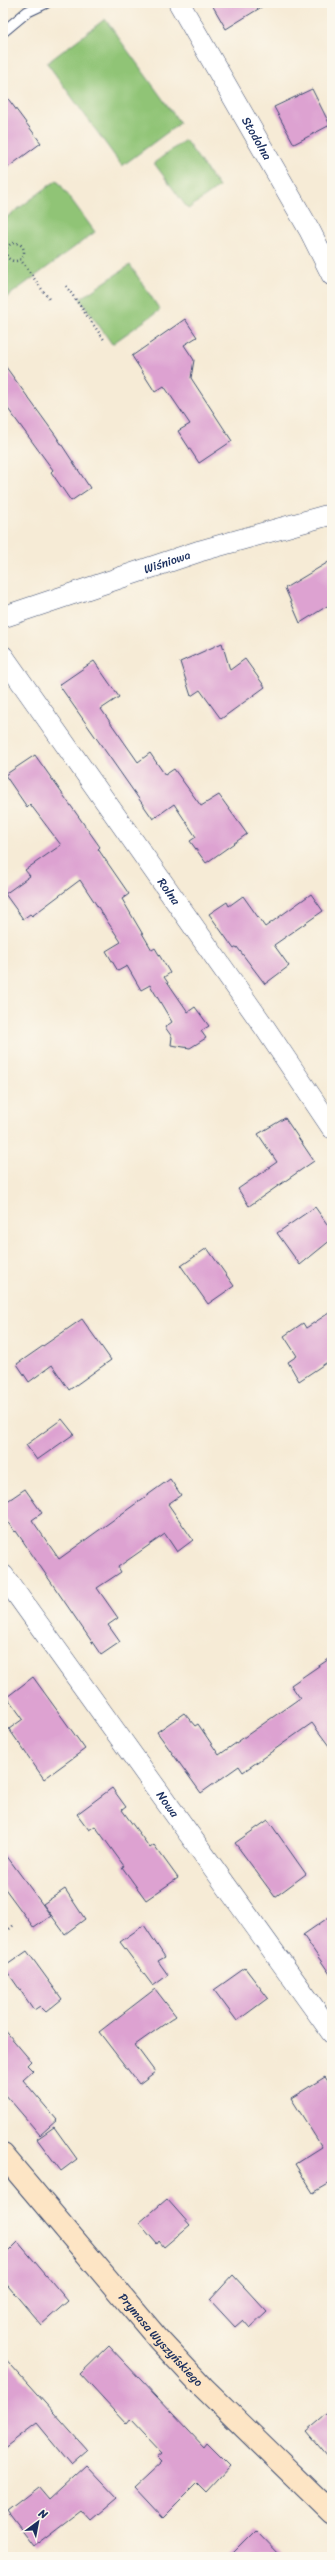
<svg xmlns="http://www.w3.org/2000/svg" width="335" height="2560" viewBox="0 0 335 2560" font-family="Sriracha,sans-serif">
<style>
.green{fill:#90c476;stroke:#567a6a}
.building{fill:#dda2d1}
.lines{fill:none;stroke-linecap:round;stroke-linejoin:round}
.lane-casing{stroke:#3c4b70;stroke-width:12}
.street-casing{stroke:#3c4b70;stroke-width:22}
.secondary-casing{stroke:#3c4b70;stroke-width:24}
.path{stroke:#3c4b70;stroke-width:2.5;stroke-dasharray:1 3;stroke-linecap:butt}
.lane{stroke:#fff;stroke-width:10}
.street{stroke:#fff;stroke-width:21}
.secondary{stroke:#fde5c5;stroke-width:22}
.labels{text-anchor:middle;dominant-baseline:central;stroke-width:3;stroke-linejoin:round;paint-order:stroke}
.street-label{font-size:12px;fill:#1b2f5e;stroke:#fbf7ec}
</style>
<rect width="100%" height="100%" fill="#fbf7ec"/>
<filter id="ink" filterUnits="userSpaceOnUse"><feTurbulence type="fractalNoise" baseFrequency=".025" numOctaves="2"/><feDisplacementMap in="SourceGraphic" scale="8" xChannelSelector="R" yChannelSelector="G"/><feConvolveMatrix kernelMatrix="1 2 1 2 8 2 1 2 1" color-interpolation-filters="sRGB"/></filter>
<filter id="wash" filterUnits="userSpaceOnUse"><feTurbulence type="fractalNoise" baseFrequency=".012" numOctaves="4" result="noise"/><feDisplacementMap in="SourceGraphic" scale="16" xChannelSelector="R" yChannelSelector="G"/><feGaussianBlur stdDeviation="0.9" result="paint"/><feColorMatrix in="noise" values="0 0 0 0 0 0 0 0 0 0 0 0 0 0 0 0 0 1.4 0 .05"/><feComposite in="paint" operator="in"/></filter>
<g filter="url(#wash)">
<rect width="100%" height="100%" fill="#f6ebd6"/>
<g class="green">
<path d="M 105,19 L 180,123 L 122,166 L 47,63 Z"/>
<path d="M 185,140 L 219,187 L 188,209 L 154,163 Z"/>
<path d="M 57,180 L 95,232 L 3,300 L 3,220 Z"/>
<path d="M 130,265 L 160,310 L 112,344 L 80,299 Z"/>
</g>
<g id="blocks">
<g class="building">
<path d="M 211,3 L 268,3 L 226,29 Z"/>
<path d="M 312,89 L 330,125 L 294,144 L 274,107 Z"/>
<path d="M 3,92 L 41,143 L 3,171 Z"/>
<path d="M 185,319 L 197,337 L 184,345 L 194,360 L 191,378 L 232,441 L 199,463 L 178,431 L 190,424 L 164,386 L 155,392 L 132,356 Z"/>
<path d="M 3,363 L 56,436 L 90,488 L 71,501 L 51,472 L 53,470 L 3,402 Z"/>
<path d="M 332,560 L 332,603 L 300,623 L 285,588 Z"/>
<path d="M 222,643 L 230,670 L 245,659 L 265,687 L 221,719 L 200,690 L 191,696 L 180,662 Z"/>
<path d="M 94,661 L 119,697 L 101,709 L 138,762 L 150,753 L 165,775 L 174,769 L 201,806 L 219,795 L 247,834 L 206,863 L 190,841 L 196,837 L 174,804 L 153,819 L 59,685 Z"/>
<path d="M 35,755 L 100,847 L 98,849 L 129,894 L 122,899 L 152,950 L 155,948 L 170,973 L 164,977 L 188,1012 L 195,1007 L 209,1026 L 201,1031 L 206,1038 L 190,1048 L 171,1045 L 172,1037 L 165,1027 L 172,1022 L 150,985 L 141,990 L 127,966 L 118,971 L 106,951 L 121,942 L 80,880 L 32,916 L 30,914 L 23,919 L 5,894 L 30,876 L 25,870 L 61,845 L 30,804 L 27,807 L 5,775 Z"/>
<path d="M 311,894 L 323,911 L 274,945 L 289,966 L 265,984 L 237,947 L 234,949 L 209,914 L 227,902 L 229,906 L 243,896 L 265,927 Z"/>
<path d="M 285,1118 L 314,1161 L 249,1206 L 238,1189 L 277,1162 L 258,1134 Z"/>
<path d="M 315,1207 L 332,1231 L 332,1239 L 300,1265 L 277,1233 Z"/>
<path d="M 207,1248 L 234,1286 L 208,1304 L 181,1266 Z"/>
<path d="M 332,1311 L 332,1359 L 299,1381 L 288,1362 L 297,1356 L 284,1336 L 303,1323 L 306,1328 Z"/>
<path d="M 82,1319 L 111,1360 L 69,1390 L 52,1365 L 29,1382 L 17,1364 Z"/>
<path d="M 62,1419 L 74,1434 L 37,1460 L 26,1445 Z"/>
<path d="M 170,1479 L 181,1495 L 168,1504 L 193,1540 L 177,1552 L 165,1534 L 118,1567 L 121,1572 L 97,1588 L 118,1618 L 108,1625 L 120,1642 L 101,1655 L 16,1531 L 15,1532 L 3,1516 L 3,1504 L 25,1489 L 42,1513 L 32,1520 L 59,1559 Z"/>
<path d="M 332,1657 L 332,1750 L 312,1723 L 243,1772 L 239,1766 L 201,1793 L 157,1732 L 184,1713 L 195,1726 L 198,1724 L 219,1755 L 300,1698 L 291,1685 Z"/>
<path d="M 33,1677 L 85,1749 L 44,1779 L 9,1729 L 23,1719 L 7,1697 Z"/>
<path d="M 112,1788 L 126,1807 L 122,1810 L 150,1848 L 154,1845 L 178,1878 L 146,1900 L 122,1867 L 124,1866 L 95,1826 L 89,1830 L 77,1814 Z"/>
<path d="M 268,1820 L 306,1874 L 275,1897 L 235,1843 Z"/>
<path d="M 3,1851 L 51,1916 L 34,1928 L 3,1886 Z"/>
<path d="M 65,1889 L 85,1919 L 65,1934 L 43,1904 Z"/>
<path d="M 332,1915 L 332,1977 L 303,1935 Z"/>
<path d="M 144,1925 L 165,1957 L 158,1961 L 168,1975 L 153,1986 L 120,1942 Z"/>
<path d="M 27,1951 L 62,1999 L 46,2012 L 40,2006 L 34,2010 L 4,1967 Z"/>
<path d="M 245,1968 L 268,1998 L 237,2021 L 214,1990 Z"/>
<path d="M 155,1989 L 176,2016 L 135,2045 L 155,2072 L 139,2084 L 99,2032 Z"/>
<path d="M 3,2028 L 31,2061 L 27,2065 L 33,2071 L 23,2080 L 57,2120 L 40,2135 L 5,2094 L 3,2096 Z"/>
<path d="M 325,2077 L 332,2087 L 332,2182 L 313,2193 L 295,2164 L 322,2147 L 291,2098 Z"/>
<path d="M 54,2127 L 77,2159 L 61,2171 L 37,2139 Z"/>
<path d="M 167,2199 L 190,2225 L 164,2247 L 159,2241 L 157,2244 L 139,2223 Z"/>
<path d="M 18,2242 L 68,2301 L 41,2325 L 3,2280 L 3,2257 Z"/>
<path d="M 233,2275 L 267,2312 L 250,2328 L 243,2320 L 235,2327 L 210,2300 Z"/>
<path d="M 109,2346 L 204,2447 L 207,2443 L 230,2466 L 206,2492 L 197,2483 L 162,2518 L 134,2488 L 162,2462 L 157,2457 L 162,2453 L 130,2419 L 126,2424 L 80,2374 Z"/>
<path d="M 3,2356 L 87,2450 L 71,2464 L 37,2423 L 3,2449 Z"/>
<path d="M 332,2409 L 332,2462 L 306,2431 Z"/>
<path d="M 87,2465 L 118,2498 L 91,2521 L 81,2510 L 34,2546 L 7,2511 L 38,2487 L 49,2500 Z"/>
<path d="M 256,2530 L 282,2557 L 229,2557 Z"/>
</g>
</g>
</g>
<g filter="url(#ink)">
<use href="#blocks" fill-opacity="0" stroke="#3c4b70" stroke-width="1"/>
<g class="lines">
<defs>
<path id="lane" d="M 3,32 L 27,12 L 46,3"/>
<g id="street">
<path id="s1" d="M 179,3 L 310,231 L 332,275"/>
<path id="s2" d="M 3,617 L 200,551 L 332,514"/>
<path id="s3" d="M 3,656 L 265,1028 L 332,1128"/>
<path id="s4" d="M 3,1575 L 332,2033"/>
</g>
<g id="secondary">
<path id="s5" d="M 3,2155 L 159,2340 L 203,2387 L 332,2513"/>
</g>
</defs>
<use href="#lane" class="lane-casing"/>
<use href="#street" class="street-casing"/>
<use href="#secondary" class="secondary-casing"/>
<g class="path">
<circle cx="15" cy="252" r="9"/>
<path d="M 20,259 L 49,299"/>
<path d="M 66,286 L 105,341"/>
<path d="M 3,1934 L 14,1925"/>
</g>
<use href="#lane" class="lane"/>
<use href="#street" class="street"/>
<use href="#secondary" class="secondary"/>
</g>
</g>
<g class="labels">
<g class="street-label">
<text stroke="none"><textPath href="#s1" startOffset="156">Stodolna</textPath></text>
<text stroke="none"><textPath href="#s2" startOffset="173">Wiśniowa</textPath></text>
<text stroke="none"><textPath href="#s3" startOffset="288">Rolna</textPath></text>
<text stroke="none"><textPath href="#s4" startOffset="282">Nowa</textPath></text>
<text stroke="none"><textPath href="#s5" startOffset="243">Prymasa Wyszyńskiego</textPath></text>
</g>
</g>
<rect width="335" height="2560" fill="none" stroke="#fbf7ec" stroke-width="16"/>
<g transform="translate(38 2522) rotate(32)" stroke="#fbf7ec" stroke-width="3" paint-order="stroke">
<path d="M0-3L7 15L0 10L-7 15Z" fill="#1b2f5e"/>
<text y="-6" font-size="11" font-weight="bold" text-anchor="middle" fill="#1b2f5e">N</text>
</g>
</svg>
